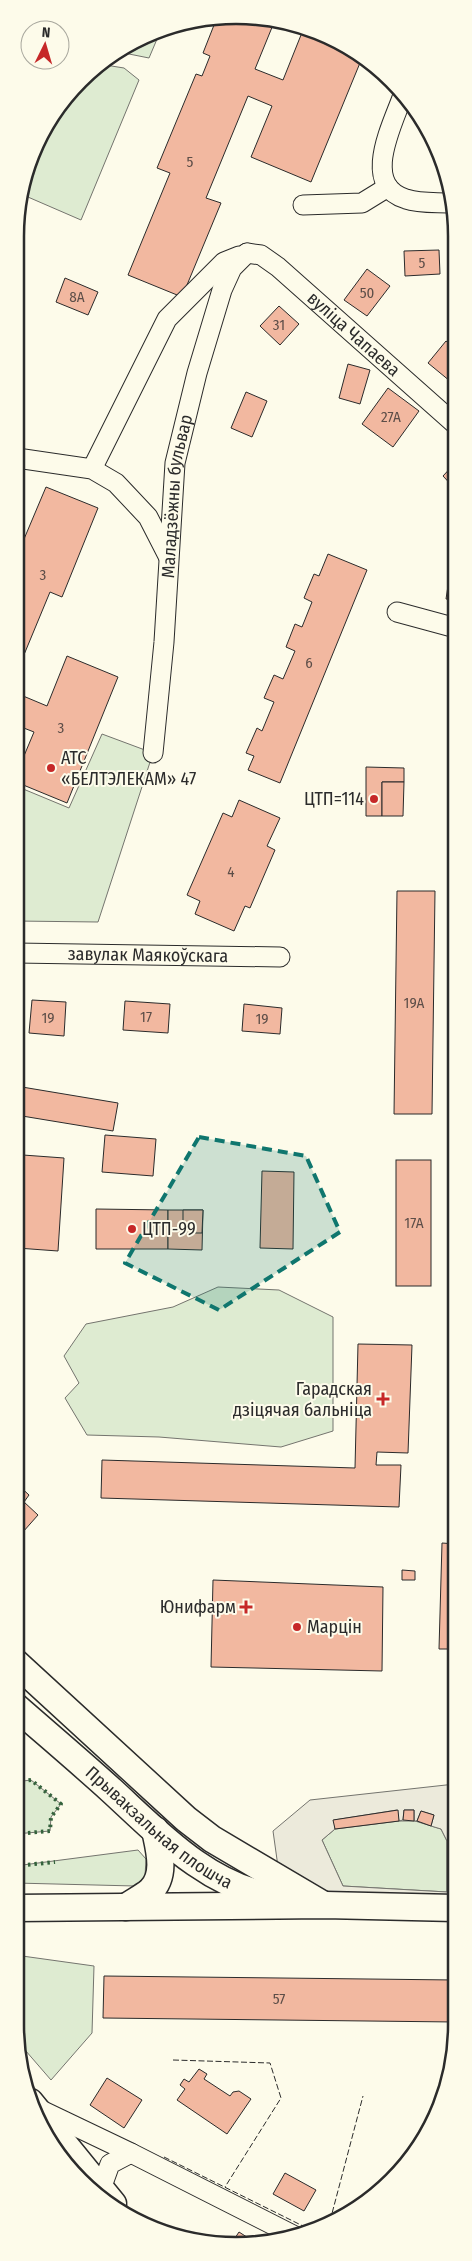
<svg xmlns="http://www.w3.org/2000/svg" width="472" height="2261" viewBox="0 0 472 2261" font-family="'Fira Sans Condensed',sans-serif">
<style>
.green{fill:#deebd1;stroke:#74746e}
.parking{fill:#eceadb;stroke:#74746e;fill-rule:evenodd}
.building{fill:#f2b8a0;stroke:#2b2b2b}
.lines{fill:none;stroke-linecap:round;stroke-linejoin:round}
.street-casing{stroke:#2b2b2b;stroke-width:21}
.secondary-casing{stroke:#2b2b2b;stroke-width:29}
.street{stroke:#fdfbea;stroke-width:19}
.secondary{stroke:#fdfbea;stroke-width:26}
.hedge{stroke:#34623c;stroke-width:4;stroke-dasharray:2.5 4;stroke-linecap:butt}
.fence{stroke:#2b2b2b;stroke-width:1;stroke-dasharray:6 2.5;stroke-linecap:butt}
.marked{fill:#0f766e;fill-opacity:0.2;stroke:#0f766e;stroke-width:4;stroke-dasharray:10 6;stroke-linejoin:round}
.poi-dot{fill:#c62828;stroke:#fdfbea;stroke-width:2}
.labels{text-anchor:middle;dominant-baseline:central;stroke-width:4;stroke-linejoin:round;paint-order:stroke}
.number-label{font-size:15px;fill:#5d4e48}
.street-label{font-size:18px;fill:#2b2b2b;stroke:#fdfbea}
.poi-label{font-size:18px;fill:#2b2b2b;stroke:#fdfbea;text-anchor:start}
.rim{fill:none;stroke:#2b2b2b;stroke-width:2.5}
</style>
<rect width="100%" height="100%" fill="#fdfbea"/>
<g class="green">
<path d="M 160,32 L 149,58 L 119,52 Z"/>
<path d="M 99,64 L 124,68 L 139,80 L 81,220 L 21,194 L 44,126 Z"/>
<path d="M 102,734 L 153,753 L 98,922 L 16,921 L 16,786 L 69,808 Z"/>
<path d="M 218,1287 L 279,1290 L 333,1317 L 333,1431 L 281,1447 L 159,1437 L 87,1435 L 65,1398 L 79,1383 L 64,1356 L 86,1324 L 173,1307 Z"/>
<path d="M 31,1780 L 61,1804 L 51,1817 L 50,1831 L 15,1834 L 15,1782 Z"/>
<path d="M 399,1821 L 415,1821 L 441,1829 L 447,1841 L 447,1892 L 343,1886 L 322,1840 L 335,1829 Z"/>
<path d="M 138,1850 L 146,1859 L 145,1876 L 135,1886 L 15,1883 L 15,1866 Z"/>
<path d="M 15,1955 L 94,1966 L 92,2033 L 51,2080 L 19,2043 L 15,2025 Z"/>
</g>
<path class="parking" d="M 455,1784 L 455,1908 L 325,1905 L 280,1881 L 273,1831 L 310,1800 ZM 397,1810 L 399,1821 L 403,1820 L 404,1810 L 414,1810 L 414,1821 L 417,1821 L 421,1811 L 434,1815 L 431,1826 L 441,1829 L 447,1841 L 447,1892 L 343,1886 L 322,1840 L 335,1829 L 334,1820 Z"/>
<g class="building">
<path d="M 265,17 L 275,20 L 255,69 L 283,80 L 303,30 L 349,49 L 362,58 L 311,182 L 251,157 L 272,106 L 248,96 L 206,198 L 221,203 L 182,297 L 128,275 L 170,173 L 157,168 L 196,74 L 202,76 L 210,56 L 203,53 L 216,20 Z"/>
<path d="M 439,250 L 440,274 L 405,276 L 404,251 Z"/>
<path d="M 367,269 L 390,286 L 367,316 L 344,300 Z"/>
<path d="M 65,278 L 98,292 L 88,315 L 56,302 Z"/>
<path d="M 279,306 L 299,324 L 280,345 L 260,326 Z"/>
<path d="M 446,341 L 456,349 L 456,386 L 428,363 Z"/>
<path d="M 348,364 L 370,370 L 360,404 L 339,398 Z"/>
<path d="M 388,388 L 419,411 L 393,447 L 362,424 Z"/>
<path d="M 246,392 L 267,401 L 252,437 L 231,428 Z"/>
<path d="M 456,462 L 456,490 L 443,476 Z"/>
<path d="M 46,487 L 98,508 L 62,597 L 50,592 L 16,674 L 16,558 Z"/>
<path d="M 328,554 L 367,570 L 280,783 L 248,770 L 254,756 L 246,753 L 257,728 L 262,731 L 274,702 L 264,698 L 274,675 L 283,679 L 295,651 L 286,647 L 295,624 L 302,627 L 312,602 L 304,598 L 314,574 L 319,576 Z"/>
<path d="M 451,566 L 456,567 L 456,600 L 446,599 Z"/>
<path d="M 67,656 L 118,677 L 67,803 L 16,782 L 16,775 L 34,732 L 16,725 L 16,693 L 47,706 Z"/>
<path d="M 366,767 L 404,768 L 404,782 L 382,782 L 382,816 L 366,816 Z"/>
<path d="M 382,782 L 404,782 L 403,816 L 382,816 Z"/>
<path d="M 239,800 L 280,818 L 267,846 L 275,850 L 250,908 L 245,906 L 234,931 L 195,914 L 200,901 L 187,895 L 223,813 L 232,817 Z"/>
<path d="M 397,891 L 435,891 L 432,1114 L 394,1114 Z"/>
<path d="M 32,1000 L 66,1002 L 64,1036 L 29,1033 Z"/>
<path d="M 125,1001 L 170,1004 L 168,1033 L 123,1030 Z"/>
<path d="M 244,1004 L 282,1008 L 280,1034 L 242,1031 Z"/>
<path d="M 16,1086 L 118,1103 L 113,1131 L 16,1115 Z"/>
<path d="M 105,1135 L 156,1139 L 153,1176 L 102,1172 Z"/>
<path d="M 23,1155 L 64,1158 L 58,1251 L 17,1248 Z"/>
<rect x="396" y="1160" width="35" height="126"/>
<path d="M 262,1171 L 294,1172 L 293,1249 L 260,1248 Z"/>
<path d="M 96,1209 L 168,1210 L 168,1249 L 96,1249 Z"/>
<path d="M 168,1210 L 203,1210 L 202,1250 L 168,1249 Z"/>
<path d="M 183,1210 L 203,1210 L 202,1233 L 183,1233 Z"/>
<path d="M 358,1344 L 412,1345 L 408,1453 L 377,1452 L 376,1465 L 401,1465 L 399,1507 L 101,1498 L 102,1460 L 355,1468 Z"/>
<path d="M 16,1483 L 29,1495 L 24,1502 L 38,1515 L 15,1541 Z"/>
<path d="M 442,1543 L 456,1544 L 455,1649 L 439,1649 Z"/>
<path d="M 402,1570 L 415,1571 L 415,1580 L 402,1580 Z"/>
<path d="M 213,1580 L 383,1587 L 382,1671 L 211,1667 Z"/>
<path d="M 398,1810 L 399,1821 L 335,1829 L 333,1820 Z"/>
<path d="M 404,1810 L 414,1810 L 414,1821 L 403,1820 Z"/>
<path d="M 421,1811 L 434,1815 L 431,1826 L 417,1821 Z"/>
<path d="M 104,1976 L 455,1980 L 455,2022 L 103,2018 Z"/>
<path d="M 199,2069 L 207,2074 L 204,2079 L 230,2096 L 233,2092 L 239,2091 L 251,2099 L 227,2134 L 177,2100 L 185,2089 L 180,2085 L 184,2079 L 189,2082 Z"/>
<path d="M 107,2078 L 142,2100 L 124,2128 L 90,2105 Z"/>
<path d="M 285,2173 L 316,2190 L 304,2211 L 273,2194 Z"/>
<path d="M 239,2232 L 253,2241 L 231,2244 Z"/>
</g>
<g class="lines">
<defs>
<g id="street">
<path d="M 403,95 C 393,124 360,185 406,199 C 420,204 437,202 451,203"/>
<path d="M 303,205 L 362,203 L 388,187"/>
<path id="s1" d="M 247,253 L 261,255 L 278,267 L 456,425"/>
<path d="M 17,458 L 92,469 L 116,483 L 148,517 L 168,556"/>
<path d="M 92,469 L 167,319 L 224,262 L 239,256"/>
<path d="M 397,612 L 456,628"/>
<path id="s2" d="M 153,753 L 164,642 L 175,463 L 197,373 L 222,290 L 232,268 L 247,253"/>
<path id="s3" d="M 16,953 L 280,957"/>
<path d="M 39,2109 L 131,2153 L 295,2236"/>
<path d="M 101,2189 L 110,2164 L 131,2153"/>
</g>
<g id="secondary">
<path d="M 15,1662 L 186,1819 L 212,1839 L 322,1904"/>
<path id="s4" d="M 15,1706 C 47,1734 79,1761 111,1790 C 158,1833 208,1887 275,1897"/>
<path d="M 126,1907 C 133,1902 143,1897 150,1891 C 167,1876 159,1849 155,1830"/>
<path d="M 15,1908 L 325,1905 L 455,1908"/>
<path d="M 30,2102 L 113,2204"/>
</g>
</defs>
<use href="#street" class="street-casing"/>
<use href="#secondary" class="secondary-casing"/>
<use href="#street" class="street"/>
<use href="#secondary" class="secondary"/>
<g class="hedge">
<path d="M 15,1834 L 50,1831 L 51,1817 L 61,1804 L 31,1780 L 15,1782"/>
<path d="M 15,1866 L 55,1862"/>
</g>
<g class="fence">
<path d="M 173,2060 L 270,2063 L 281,2098 L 225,2187"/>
<path d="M 164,2157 L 313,2231"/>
<path d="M 330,2221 L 363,2096"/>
</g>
</g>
<path class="marked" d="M 199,1137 L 306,1156 L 340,1232 L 219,1310 L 125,1263 Z"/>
<g class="poi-dot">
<circle cx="51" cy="768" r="5"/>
<circle cx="374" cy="799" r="5"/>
<circle cx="132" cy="1229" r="5"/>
<path d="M380.5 1391.5h5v5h5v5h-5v5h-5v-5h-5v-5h5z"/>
<path d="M243.5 1599.5h5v5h5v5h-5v5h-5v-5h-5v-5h5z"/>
<circle cx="297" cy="1627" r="5"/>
</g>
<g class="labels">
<g class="number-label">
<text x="190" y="162">5</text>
<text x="422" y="263">5</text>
<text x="367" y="293">50</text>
<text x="77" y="297">8А</text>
<text x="279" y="325">31</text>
<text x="391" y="417">27А</text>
<text x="43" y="575">3</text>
<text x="309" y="663">6</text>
<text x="61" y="728">3</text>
<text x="231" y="872">4</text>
<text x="414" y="1003">19А</text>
<text x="146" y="1017">17</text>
<text x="48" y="1018">19</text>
<text x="262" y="1019">19</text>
<text x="414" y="1223">17А</text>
<text x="279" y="1999">57</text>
</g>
<g class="street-label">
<text stroke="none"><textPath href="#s1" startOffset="136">вуліца Чапаева</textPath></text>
<text stroke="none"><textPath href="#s2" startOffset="258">Маладзёжны бульвар</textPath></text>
<text stroke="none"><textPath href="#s3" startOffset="132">завулак Маякоўскага</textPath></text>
<text stroke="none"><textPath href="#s4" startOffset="189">Прывакзальная плошча</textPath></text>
</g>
<g class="poi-label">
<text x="61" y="758">АТС<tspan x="61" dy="21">«БЕЛТЭЛЕКАМ» 47</tspan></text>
<text x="364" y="799" text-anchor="end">ЦТП=114</text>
<text x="142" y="1229">ЦТП-99</text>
<text x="372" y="1389" text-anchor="end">Гарадская<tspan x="372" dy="21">дзіцячая бальніца</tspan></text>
<text x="236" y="1607" text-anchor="end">Юнифарм</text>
<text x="307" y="1627">Марцін</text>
</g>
</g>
<path d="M0 0H472V2261H0ZM236 24H236A212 212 0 0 1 448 236V2025A212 212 0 0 1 236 2237H236A212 212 0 0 1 24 2025V236A212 212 0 0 1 236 24Z" fill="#fdfbea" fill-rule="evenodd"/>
<path class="rim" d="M236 24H236A212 212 0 0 1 448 236V2025A212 212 0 0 1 236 2237H236A212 212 0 0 1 24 2025V236A212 212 0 0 1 236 24Z"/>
<g transform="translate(45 45) rotate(5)"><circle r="24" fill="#fdfbea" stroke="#a9a89e"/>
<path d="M0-4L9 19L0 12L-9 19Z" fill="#c62828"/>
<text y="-8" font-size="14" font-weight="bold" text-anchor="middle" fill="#2b2b2b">N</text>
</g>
</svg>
